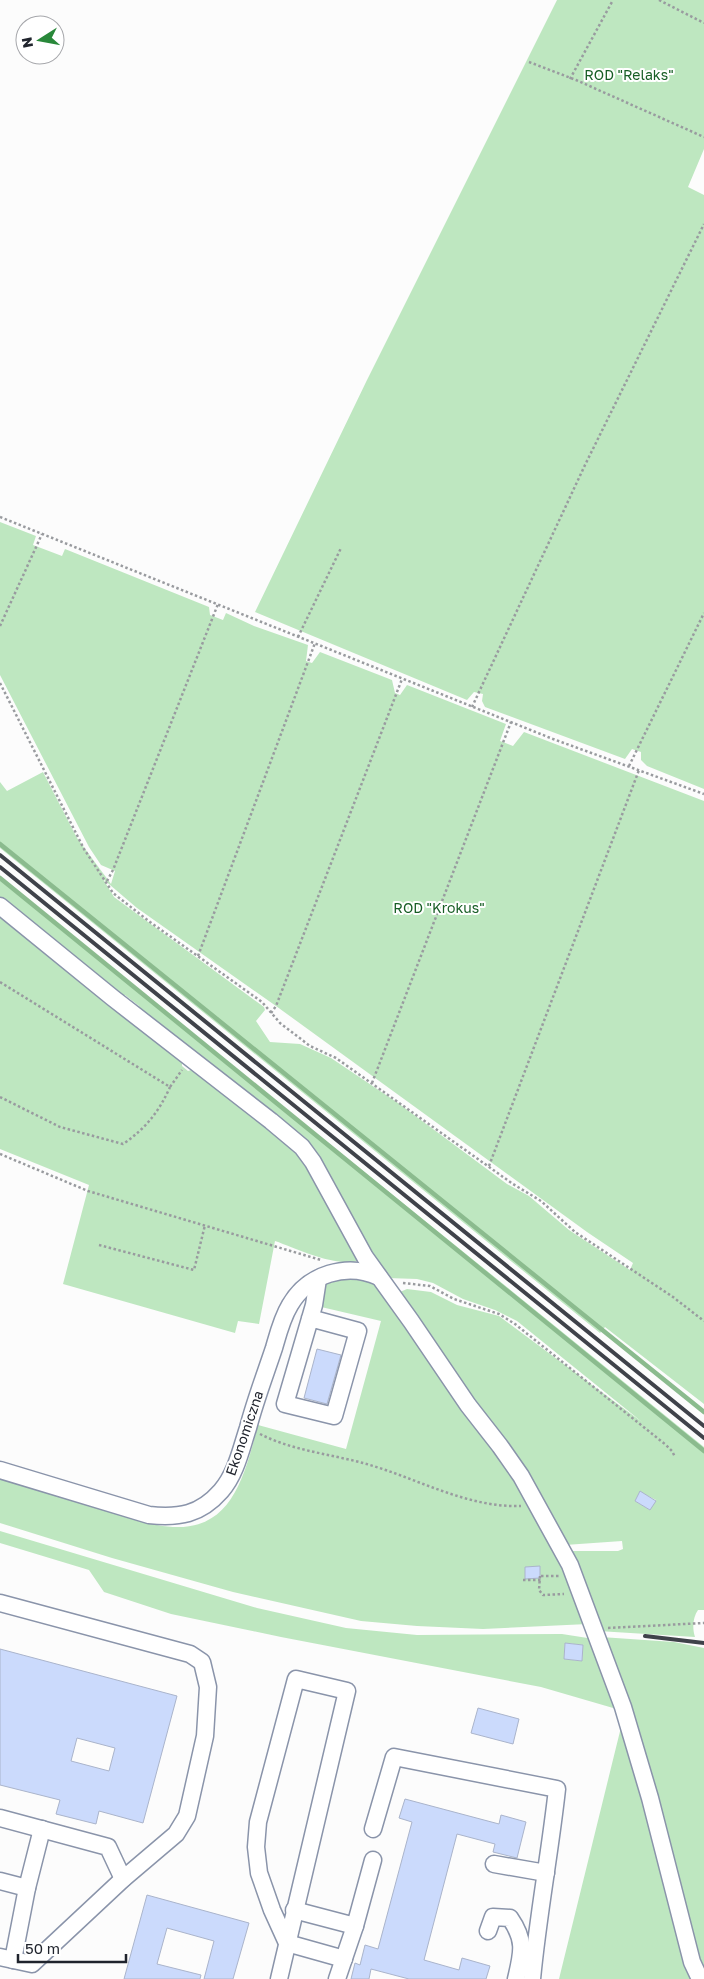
<svg xmlns="http://www.w3.org/2000/svg" width="704" height="1979" viewBox="0 0 704 1979" font-family="'Golos Text',sans-serif">
<style>
.green{fill:#bee7c0;fill-rule:evenodd}
.lines{fill:none;stroke-linecap:round;stroke-linejoin:round}
.stream{stroke:#8bbb8e;stroke-width:4.5}
.building{fill:#cbdafc;stroke:#aab4cb;fill-rule:evenodd}
.minor-casing{stroke:#8a94aa;stroke-width:19}
.path{stroke:#999b9f;stroke-width:2.5;stroke-dasharray:2.5 2.5;stroke-linecap:butt}
.minor{stroke:#fff;stroke-width:16}
.rail{stroke:#3f424a;stroke-width:4}
.labels{text-anchor:middle;dominant-baseline:central;stroke-width:4;stroke-linejoin:round;paint-order:stroke}
.park-label{font-size:14px;fill:#175e25;stroke:#fff}
.street-label{font-size:14px;fill:#20242d;stroke:#fff}
</style>
<rect width="100%" height="100%" fill="#fcfcfc"/>
<g class="green">
<path d="M 557,0 L 704,0 L 704,149 L 688,187 L 704,195 L 704,789 L 647,766 L 641,760 L 641,752 L 632,749 L 625,759 L 485,707 L 482,701 L 483,694 L 474,692 L 467,700 L 255,612 L 367,380 Z"/>
<path d="M 0,522 L 36,536 L 33,545 L 62,556 L 65,549 L 209,607 L 210,615 L 223,620 L 226,613 L 254,626 L 308,645 L 306,661 L 312,663 L 320,652 L 392,680 L 395,693 L 400,695 L 407,685 L 506,724 L 500,741 L 513,746 L 524,732 L 704,801 L 704,1404 L 605,1327 L 600,1333 L 0,848 L 0,782 L 7,791 L 43,772 L 77,838 L 111,884 L 115,871 L 101,865 L 89,847 L 0,675 ZM 103,879 L 137,908 L 276,1006 L 587,1232 L 633,1263 L 630,1270 L 569,1230 L 529,1196 L 507,1184 L 398,1103 L 331,1058 L 300,1044 L 270,1042 L 256,1021 L 265,1010 L 264,1007 L 114,897 Z"/>
<path d="M 0,878 C 234,1068 470,1256 704,1447 L 704,1610 L 698,1610 C 693,1617 692,1628 695,1637 L 598,1631 L 574,1567 L 400,1292 L 407,1289 L 431,1292 L 457,1305 L 499,1316 L 642,1422 L 517,1321 L 495,1310 L 463,1299 L 433,1283 L 417,1279 L 387,1278 L 326,1183 L 217,1069 L 190,1048 L 184,1048 L 135,1011 L 139,1006 L 125,995 L 121,999 L 0,901 ZM 640,1492 L 656,1500 L 650,1510 L 635,1501 ZM 622,1541 L 623,1549 L 618,1551 L 568,1551 L 565,1545 Z"/>
<path d="M 0,912 L 182,1060 L 182,1066 L 188,1071 L 194,1069 L 298,1150 L 310,1166 L 358,1261 C 334,1267 298,1249 275,1241 L 259,1324 L 238,1321 L 235,1333 L 63,1284 L 89,1185 L 0,1149 Z"/>
<path d="M 332,1276 L 375,1279 L 502,1455 L 567,1567 L 588,1624 L 483,1629 L 417,1626 L 361,1621 L 233,1592 L 112,1558 L 0,1523 L 0,1477 L 157,1525 C 230,1539 243,1481 258,1425 L 346,1449 L 381,1321 L 317,1306 L 324,1280 Z"/>
<path d="M 0,1531 L 257,1608 L 346,1628 L 417,1635 L 562,1634 L 594,1639 L 620,1710 L 541,1687 L 281,1637 L 171,1614 L 104,1592 L 89,1570 L 0,1543 ZM 565,1643 L 583,1645 L 582,1661 L 564,1659 Z"/>
<path d="M 601,1637 L 674,1642 L 704,1648 L 704,1979 L 559,1979 L 625,1711 Z"/>
</g>
<g class="lines">
<g class="stream">
<path d="M 0,844 L 704,1412"/>
<path d="M 0,878 L 704,1451"/>
</g>
</g>
<g class="building">
<path d="M 317,1349 L 341,1355 L 327,1404 L 304,1398 Z"/>
<path d="M 640,1491 L 656,1501 L 650,1510 L 635,1501 Z"/>
<path d="M 540,1566 L 540,1578 L 525,1579 L 525,1567 Z"/>
<path d="M 565,1643 L 583,1645 L 582,1661 L 564,1659 Z"/>
<path d="M 0,1649 L 177,1696 L 143,1823 L 99,1811 L 96,1824 L 56,1814 L 60,1800 L 0,1785 ZM 77,1738 L 115,1748 L 109,1771 L 71,1761 Z"/>
<path d="M 478,1708 L 519,1719 L 513,1744 L 471,1733 Z"/>
<path d="M 405,1799 L 499,1824 L 501,1815 L 526,1822 L 517,1858 L 493,1852 L 495,1844 L 457,1834 L 424,1960 L 459,1970 L 462,1958 L 490,1966 L 486,1979 L 409,1979 L 371,1969 L 369,1979 L 351,1979 L 355,1963 L 360,1965 L 365,1945 L 378,1949 L 412,1822 L 399,1818 Z"/>
<path d="M 147,1895 L 249,1923 L 233,1979 L 204,1979 L 214,1941 L 167,1928 L 157,1964 L 201,1975 L 200,1979 L 124,1979 Z"/>
</g>
<g class="lines">
<defs>
<g id="minor">
<path d="M 0,906 L 113,998 L 271,1121 L 302,1147 L 313,1162 L 365,1257 L 411,1321 L 468,1405 L 500,1446 L 521,1476 L 570,1565 L 623,1707 L 650,1798 L 692,1962 L 700,1979"/>
<path d="M 310,1318 L 358,1331 L 334,1416 L 285,1404 L 314,1305 L 318,1279"/>
<path d="M 0,1470 L 149,1515 C 179,1518 200,1515 221,1491 C 236,1474 241,1449 248,1428 C 255,1401 265,1375 274,1348 C 278,1334 282,1318 290,1305 C 308,1274 347,1262 379,1277"/>
<path d="M 0,1603 L 190,1654 L 202,1662 L 208,1687 L 205,1736 L 187,1816 L 176,1834 L 123,1879 L 32,1964 L 0,1957"/>
<path d="M 0,1818 L 108,1847 L 123,1879"/>
<path d="M 373,1829 L 394,1757 L 557,1789 C 550,1853 538,1915 532,1979"/>
<path d="M 494,1864 L 546,1873"/>
<path d="M 0,1881 L 27,1888"/>
<path d="M 294,1910 L 355,1926"/>
<path d="M 488,1931 L 493,1917 L 510,1918 C 526,1941 522,1953 516,1979"/>
<path d="M 287,1943 L 344,1959"/>
<path d="M 13,1960 L 27,1888 L 42,1829"/>
<path d="M 279,1979 L 347,1691 L 296,1679 L 258,1822 L 256,1847 L 259,1873 L 272,1910 L 287,1943"/>
<path d="M 337,1979 L 355,1926 L 373,1860"/>
</g>
</defs>
<use href="#minor" class="minor-casing"/>
<g class="path">
<path d="M 659,0 L 704,23"/>
<path d="M 529,62 L 576,80 L 704,137"/>
<path d="M 570,79 L 613,0"/>
<path d="M 0,517 L 553,739 L 704,794"/>
<path d="M 0,626 L 42,534"/>
<path d="M 298,637 L 341,548"/>
<path d="M 0,683 L 84,849 L 113,893 L 150,922 L 262,1002 L 280,1023 L 310,1046 L 336,1058 L 513,1184 L 541,1201 L 575,1232 L 673,1297 L 704,1321"/>
<path d="M 472,707 L 585,465 L 704,224"/>
<path d="M 629,766 L 704,613"/>
<path d="M 107,881 L 113,870 L 218,604"/>
<path d="M 198,956 L 315,643"/>
<path d="M 0,982 L 170,1087 L 182,1070"/>
<path d="M 271,1013 L 276,1006 L 402,679"/>
<path d="M 372,1083 L 511,722"/>
<path d="M 0,1097 L 60,1127 L 123,1144 C 145,1129 159,1112 170,1087"/>
<path d="M 0,1154 L 88,1191 L 321,1260"/>
<path d="M 489,1166 L 639,770"/>
<path d="M 99,1245 L 194,1270 L 205,1225"/>
<path d="M 403,1283 L 430,1286 L 454,1299 L 499,1314 L 515,1324 L 666,1445 L 672,1451 L 675,1457"/>
<path d="M 260,1434 C 291,1450 329,1454 363,1463 C 415,1477 466,1508 521,1506"/>
<path d="M 540,1576 L 539,1590 L 543,1595 L 564,1594"/>
<path d="M 541,1576 L 560,1576"/>
<path d="M 523,1580 L 541,1580"/>
<path d="M 608,1628 L 704,1623"/>
</g>
<use href="#minor" class="minor"/>
<g class="rail">
<path d="M 0,855 L 704,1426"/>
<path d="M 0,867 L 704,1438"/>
<path d="M 645,1636 L 704,1643"/>
</g>
</g>
<g class="labels">
<g class="park-label">
<text x="629" y="74">ROD "Relaks"</text>
<text x="439" y="907">ROD "Krokus"</text>
</g>
<g class="street-label">
<text transform="translate(244 1433) rotate(-71)">Ekonomiczna</text>
</g>
</g>
<g transform="translate(40 40) rotate(259)"><circle r="24" fill="#ffffff" stroke="#a6a7ab"/>
<path d="M0-4L9 19L0 12L-9 19Z" fill="#29883a"/>
<text y="-8" font-size="14" font-weight="bold" text-anchor="middle" fill="#20242d">N</text>
</g>
<path d="M18 1954v8h108v-8" fill="none" stroke="#20242d" stroke-width="2.5"/>
<text x="25" y="1954" font-size="15" fill="#20242d" stroke="#ffffff" stroke-width="4" paint-order="stroke">50 m</text>
</svg>
